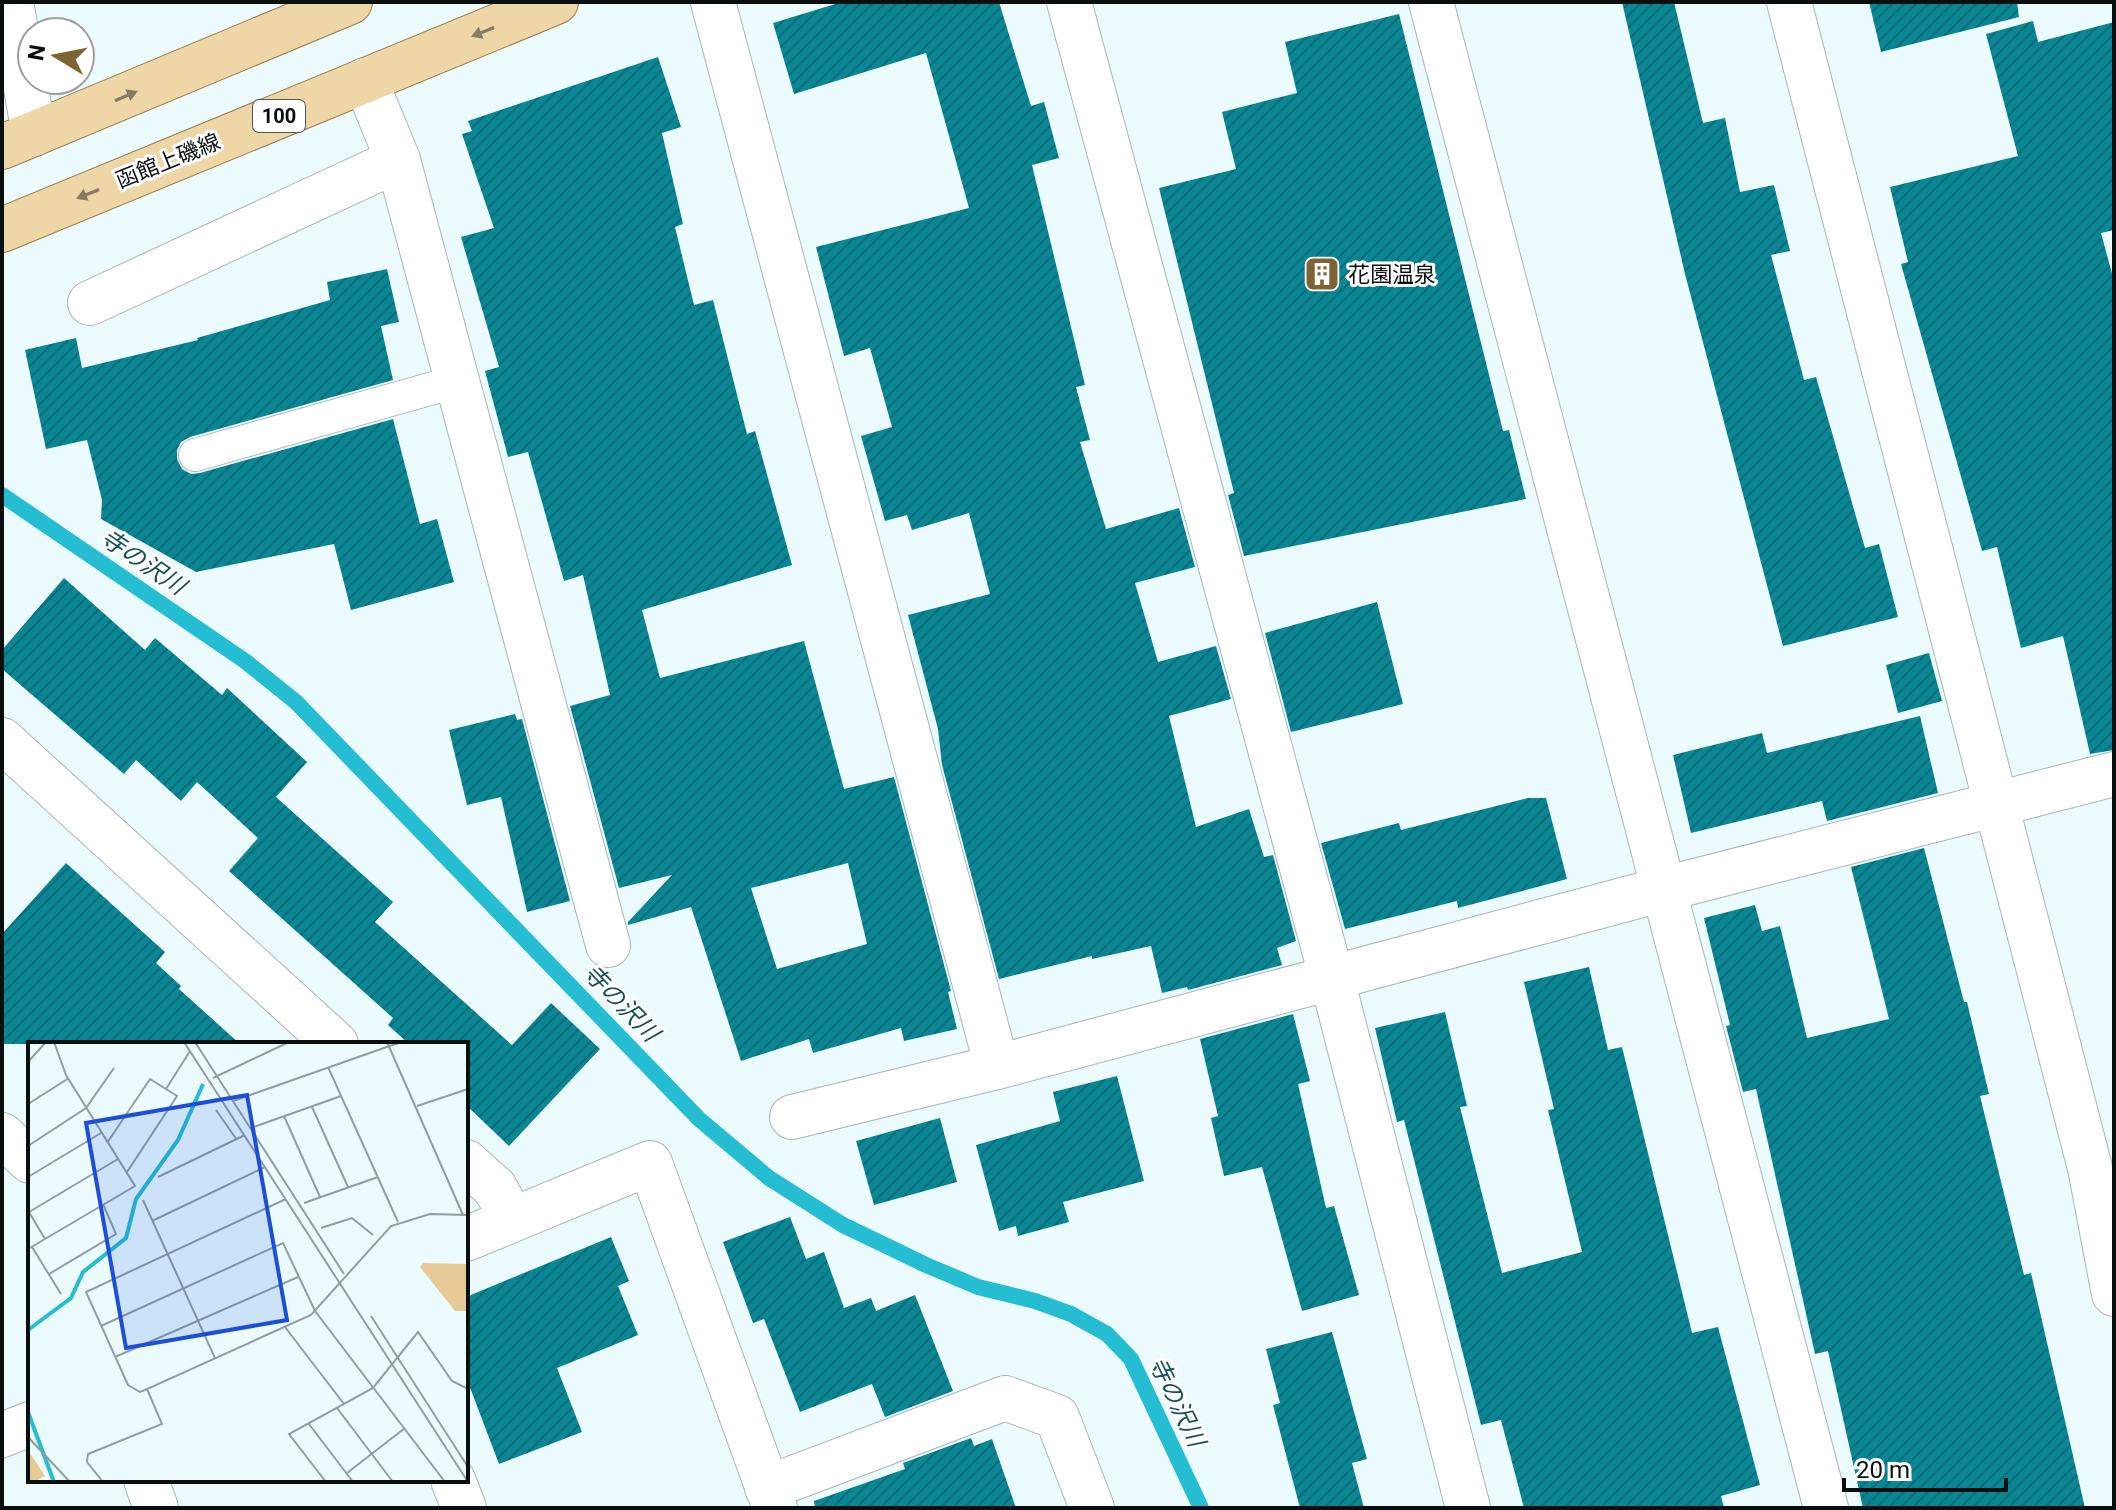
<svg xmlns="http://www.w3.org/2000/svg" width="2116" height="1510" viewBox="0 0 2116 1510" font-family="Roboto,'Noto Sans JP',sans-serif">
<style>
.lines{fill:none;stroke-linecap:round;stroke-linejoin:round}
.stream{stroke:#25bdd1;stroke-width:16}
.building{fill:url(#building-hatch);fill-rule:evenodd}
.service-casing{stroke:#a7b5b8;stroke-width:34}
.minor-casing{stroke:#a7b5b8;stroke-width:46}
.primary-casing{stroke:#977e4b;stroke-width:46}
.service{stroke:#fff;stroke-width:32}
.minor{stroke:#fff;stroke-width:44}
.primary{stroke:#eed6a7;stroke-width:44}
.oneway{fill:#877c63}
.labels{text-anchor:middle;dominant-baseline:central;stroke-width:6;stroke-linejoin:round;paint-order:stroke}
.shield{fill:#fff;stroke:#535657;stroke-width:2}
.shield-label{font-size:20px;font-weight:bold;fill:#090e0f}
.street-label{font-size:22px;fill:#090e0f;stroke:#fff}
.poi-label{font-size:22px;fill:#090e0f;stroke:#fff;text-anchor:start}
.water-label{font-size:24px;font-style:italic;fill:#165159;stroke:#fff}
.inset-river{fill:none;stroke:#25bdd1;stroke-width:4}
.inset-road{fill:none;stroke:#919d9e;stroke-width:2}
.view{fill:#1d4ed8;fill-opacity:0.15;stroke:#1d4ed8;stroke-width:4}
.inset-edge{fill:none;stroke:#090e0f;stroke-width:4}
</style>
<defs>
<pattern id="building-hatch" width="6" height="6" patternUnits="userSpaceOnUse" patternTransform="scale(2)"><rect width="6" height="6" fill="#0a8694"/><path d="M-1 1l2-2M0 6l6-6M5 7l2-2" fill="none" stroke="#096c77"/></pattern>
</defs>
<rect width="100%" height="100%" fill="#ecfcfe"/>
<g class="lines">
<path class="stream" d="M 2,495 L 245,661 L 296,702 L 699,1119 L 769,1178 L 843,1225 L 926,1265 L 978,1287 L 1035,1301 L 1071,1314 L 1107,1334 L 1131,1359 L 1201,1508"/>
</g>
<g class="building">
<path d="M 842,2 L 999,2 L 1031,106 L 1044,102 L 1059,158 L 1032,165 L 1085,385 L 1076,387 L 1090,440 L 1080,442 L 1106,529 L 1179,508 L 1195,567 L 1135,583 L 1158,662 L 1216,646 L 1231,699 L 1169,716 L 1196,827 L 1249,809 L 1264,857 L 1273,855 L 1296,941 L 1277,948 L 1282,965 L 1188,990 L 1187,987 L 1162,993 L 1151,946 L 1092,959 L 1092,956 L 999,979 L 942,765 L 938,729 L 908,615 L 990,594 L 969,513 L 912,530 L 907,515 L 885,521 L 861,436 L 892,427 L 870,348 L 844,356 L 816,247 L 969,208 L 926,53 L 794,94 L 773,23 Z"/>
<path d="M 1622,2 L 1674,2 L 1703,123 L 1725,118 L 1740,192 L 1774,185 L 1790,251 L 1771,255 L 1804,380 L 1816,377 L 1865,548 L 1879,544 L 1898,617 L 1783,646 L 1685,274 Z"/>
<path d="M 1869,2 L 2017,2 L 2019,17 L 1881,52 Z"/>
<path d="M 1399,14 L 1503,431 L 1509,430 L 1526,499 L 1244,556 L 1228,495 L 1234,493 L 1159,188 L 1236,169 L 1222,112 L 1297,93 L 1285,42 Z"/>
<path d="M 2033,21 L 2038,42 L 2114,22 L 2114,230 L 2101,233 L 2114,281 L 2114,750 L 2090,754 L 2063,636 L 2021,648 L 1997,547 L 1982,551 L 1901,264 L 1908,262 L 1890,187 L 2018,156 L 1986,34 Z"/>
<path d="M 658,57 L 681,127 L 662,133 L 683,224 L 675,227 L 694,305 L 713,300 L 747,434 L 755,431 L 792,565 L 642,610 L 660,678 L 804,641 L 844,789 L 894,777 L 951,991 L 948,992 L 957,1029 L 904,1041 L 901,1028 L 813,1053 L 809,1039 L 741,1061 L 691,907 L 628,925 L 628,922 L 672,875 L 619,888 L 570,706 L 610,695 L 583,575 L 564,581 L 528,452 L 508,457 L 485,371 L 499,367 L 461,237 L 494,228 L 462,134 L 472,131 L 468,121 ZM 848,863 L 867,944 L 777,969 L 751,888 Z"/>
<path d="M 387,269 L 399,322 L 381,326 L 393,380 L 190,437 L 181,442 L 177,450 L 177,459 L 182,469 L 191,474 L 200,473 L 393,419 L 420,524 L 437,519 L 454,582 L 351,610 L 334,544 L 196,572 L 101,519 L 102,500 L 87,440 L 46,449 L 25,350 L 76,338 L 82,368 L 198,340 L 197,338 L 330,300 L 327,282 Z"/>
<path d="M 64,578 L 145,650 L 155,638 L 222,695 L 227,688 L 307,762 L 276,797 L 393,902 L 375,922 L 512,1045 L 551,1003 L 600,1049 L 509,1146 L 466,1105 L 466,1044 L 409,1044 L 388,1025 L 393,1018 L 229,871 L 258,838 L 197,782 L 181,801 L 136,760 L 124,774 L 2,669 L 2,650 Z"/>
<path d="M 1377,602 L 1403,704 L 1291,732 L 1265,633 Z"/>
<path d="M 1929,653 L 1942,701 L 1898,713 L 1886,665 Z"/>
<path d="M 515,714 L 517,720 L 522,719 L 570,901 L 527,912 L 501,797 L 467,805 L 449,730 Z"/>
<path d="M 1920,716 L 1938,793 L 1827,821 L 1822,801 L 1691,833 L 1673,755 L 1762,733 L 1767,753 Z"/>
<path d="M 1528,798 L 1546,798 L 1567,879 L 1458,908 L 1457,901 L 1345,929 L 1321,843 L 1399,823 L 1401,830 Z"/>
<path d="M 1924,848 L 1964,1002 L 1967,1002 L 1989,1094 L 1980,1096 L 2024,1275 L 2031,1273 L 2085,1508 L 1863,1508 L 1828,1351 L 1815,1354 L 1756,1089 L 1743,1092 L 1726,1026 L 1730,1025 L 1704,918 L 1755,905 L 1762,931 L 1780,926 L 1807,1038 L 1889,1019 L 1851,867 Z"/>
<path d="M 66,863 L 165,952 L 156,963 L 181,986 L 179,989 L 240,1044 L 2,1044 L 2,934 Z"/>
<path d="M 1589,967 L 1608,1050 L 1622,1047 L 1692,1333 L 1718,1327 L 1760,1485 L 1721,1496 L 1724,1508 L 1524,1508 L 1501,1420 L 1481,1425 L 1404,1120 L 1397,1122 L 1375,1028 L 1445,1012 L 1467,1106 L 1460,1107 L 1502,1273 L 1582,1252 L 1548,1110 L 1554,1109 L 1524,982 Z"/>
<path d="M 1293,1014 L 1310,1081 L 1298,1084 L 1326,1208 L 1334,1206 L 1359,1295 L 1302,1311 L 1262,1167 L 1224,1176 L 1211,1118 L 1218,1116 L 1200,1039 Z"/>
<path d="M 1117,1076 L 1144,1181 L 1063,1202 L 1069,1222 L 1018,1236 L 1016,1226 L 999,1231 L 976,1145 L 1060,1121 L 1053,1092 Z"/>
<path d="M 940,1118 L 957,1182 L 874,1205 L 856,1141 Z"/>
<path d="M 790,1217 L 806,1259 L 824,1252 L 844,1308 L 871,1298 L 876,1311 L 915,1295 L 953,1391 L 885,1417 L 872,1384 L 800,1412 L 764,1319 L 753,1323 L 723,1242 Z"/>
<path d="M 611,1237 L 629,1281 L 618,1286 L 638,1335 L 557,1368 L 582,1432 L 499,1464 L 466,1377 L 466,1297 Z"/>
<path d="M 1332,1332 L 1367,1459 L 1352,1463 L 1364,1508 L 1300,1508 L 1273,1405 L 1280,1403 L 1266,1349 Z"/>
<path d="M 971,1438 L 974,1446 L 992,1439 L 1016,1508 L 815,1508 L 814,1501 L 905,1469 L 903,1463 Z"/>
</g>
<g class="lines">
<defs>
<path id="service" d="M 195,455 L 455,382"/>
<g id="minor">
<path d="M 11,2 L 34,134"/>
<path d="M 713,2 L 997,1067"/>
<path d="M 1069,2 L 1332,979 L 1468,1508"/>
<path d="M 1431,2 L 1826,1508"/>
<path d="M 1789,2 L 2090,1168 L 2114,1294"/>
<path d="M 365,80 L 398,160 L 608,945"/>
<path d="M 90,303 L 398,160"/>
<path d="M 2,740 L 336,1044"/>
<path d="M 792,1117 L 997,1067 L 1664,889 L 2114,774"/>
<path d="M 2,1135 L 30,1161"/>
<path d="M 466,1162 L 495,1188 L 512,1219"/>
<path d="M 466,1239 L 650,1163 L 775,1508"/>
<path d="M 2,1435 L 30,1424"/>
<path d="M 146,1480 L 156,1508"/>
<path d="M 453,1480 L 464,1508"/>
<path d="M 767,1488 L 1005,1398 L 1057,1417 L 1092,1508"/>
</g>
<g id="primary">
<path d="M 2,147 L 350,2"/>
<path d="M 2,230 L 556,2"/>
</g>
</defs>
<use href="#service" class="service-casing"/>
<use href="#minor" class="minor-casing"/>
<use href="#primary" class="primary-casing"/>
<use href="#service" class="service"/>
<use href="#minor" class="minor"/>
<use href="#primary" class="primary"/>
</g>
<defs><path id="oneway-solid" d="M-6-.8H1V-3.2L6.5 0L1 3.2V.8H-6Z" transform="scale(2)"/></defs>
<g class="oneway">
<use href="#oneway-solid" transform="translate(483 32) rotate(158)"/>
<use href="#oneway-solid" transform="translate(126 96) rotate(-23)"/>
<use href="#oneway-solid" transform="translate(88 194) rotate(158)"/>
</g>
<defs>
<symbol id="building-square" viewBox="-11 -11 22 22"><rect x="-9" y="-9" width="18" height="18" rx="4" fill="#7d6435" stroke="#fff"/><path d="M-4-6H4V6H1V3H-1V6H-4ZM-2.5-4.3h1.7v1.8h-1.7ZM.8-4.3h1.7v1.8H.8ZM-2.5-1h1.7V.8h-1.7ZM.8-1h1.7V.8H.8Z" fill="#fff"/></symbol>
</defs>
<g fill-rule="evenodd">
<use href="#building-square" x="1302" y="254" width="40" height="40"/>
</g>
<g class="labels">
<rect class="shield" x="253" y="100" width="52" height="32" rx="6"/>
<g class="shield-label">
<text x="279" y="116">100</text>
</g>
<g class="street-label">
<text transform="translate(168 161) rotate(-22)">函館上磯線</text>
</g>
<g class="poi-label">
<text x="1348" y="274">花園温泉</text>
</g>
<g class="water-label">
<text transform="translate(143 562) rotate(34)">寺の沢川</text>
<text transform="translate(621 1003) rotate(46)">寺の沢川</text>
<text transform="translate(1177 1402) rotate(64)">寺の沢川</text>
</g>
</g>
<g transform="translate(28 1042)">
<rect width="440" height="440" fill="#ecfcfe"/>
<path d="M 395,221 L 440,222 L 440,269 L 427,269 L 392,225 ZM 0,408 L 17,434 L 6,440 L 0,440 Z" fill="#e7ca96"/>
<path class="inset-river" d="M 0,288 L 43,256 L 55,230 L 98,196 L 108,157 L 150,98 L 175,42M 0,370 L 26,440"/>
<path class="inset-road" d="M 156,0 L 440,440M 167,0 L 316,232M 359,0 L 435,173M 0,20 L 18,0M 300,25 L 370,180M 185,36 L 261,0M 138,47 L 162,9M 205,59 L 373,0M 0,62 L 41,36M 389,64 L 440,47M 284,65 L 320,145M 188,68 L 209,98M 256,74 L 292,155M 223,86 L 313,54M 79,101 L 122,37 L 149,54 L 99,130M 0,104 L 58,66 L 86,26M 0,135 L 73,91M 130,135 L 217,93M 115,158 L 187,316M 276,161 L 350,135M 124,179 L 237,125M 293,186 L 324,176 L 345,193M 17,197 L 1,170 L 90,117M 4,205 L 33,252M 0,207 L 107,144 L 38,33 L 26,0M 21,232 L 88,192 L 75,162M 343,274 L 440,425M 73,284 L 255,201 L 287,269 L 417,440M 257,285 L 316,362M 87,315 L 270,235M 119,347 L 112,350 L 100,343 L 58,250 L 258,157M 309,366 L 365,440M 281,382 L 325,440M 0,395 L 42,440M 319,431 L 377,386M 75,440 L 59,420 L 60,412 L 134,382 L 119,347 L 283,273 L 363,184 L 402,172 L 440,173M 298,440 L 261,392 L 345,346 L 390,290 L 424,339 L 440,347"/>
<path class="view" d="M 219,53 L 259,278 L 98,306 L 58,81 Z"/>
<rect width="440" height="440" class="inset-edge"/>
</g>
<rect width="2116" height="1510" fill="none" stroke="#090e0f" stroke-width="8"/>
<g transform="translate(56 56) rotate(280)"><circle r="38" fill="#ffffff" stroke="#9d9f9f" stroke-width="2"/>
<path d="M0-6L14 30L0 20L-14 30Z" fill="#7d6435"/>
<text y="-12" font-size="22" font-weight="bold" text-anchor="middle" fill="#090e0f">N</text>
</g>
<path d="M1844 1478v12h162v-12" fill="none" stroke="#090e0f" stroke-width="4"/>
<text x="1856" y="1478" font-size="24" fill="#090e0f" stroke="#ffffff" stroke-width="6" paint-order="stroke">20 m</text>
</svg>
